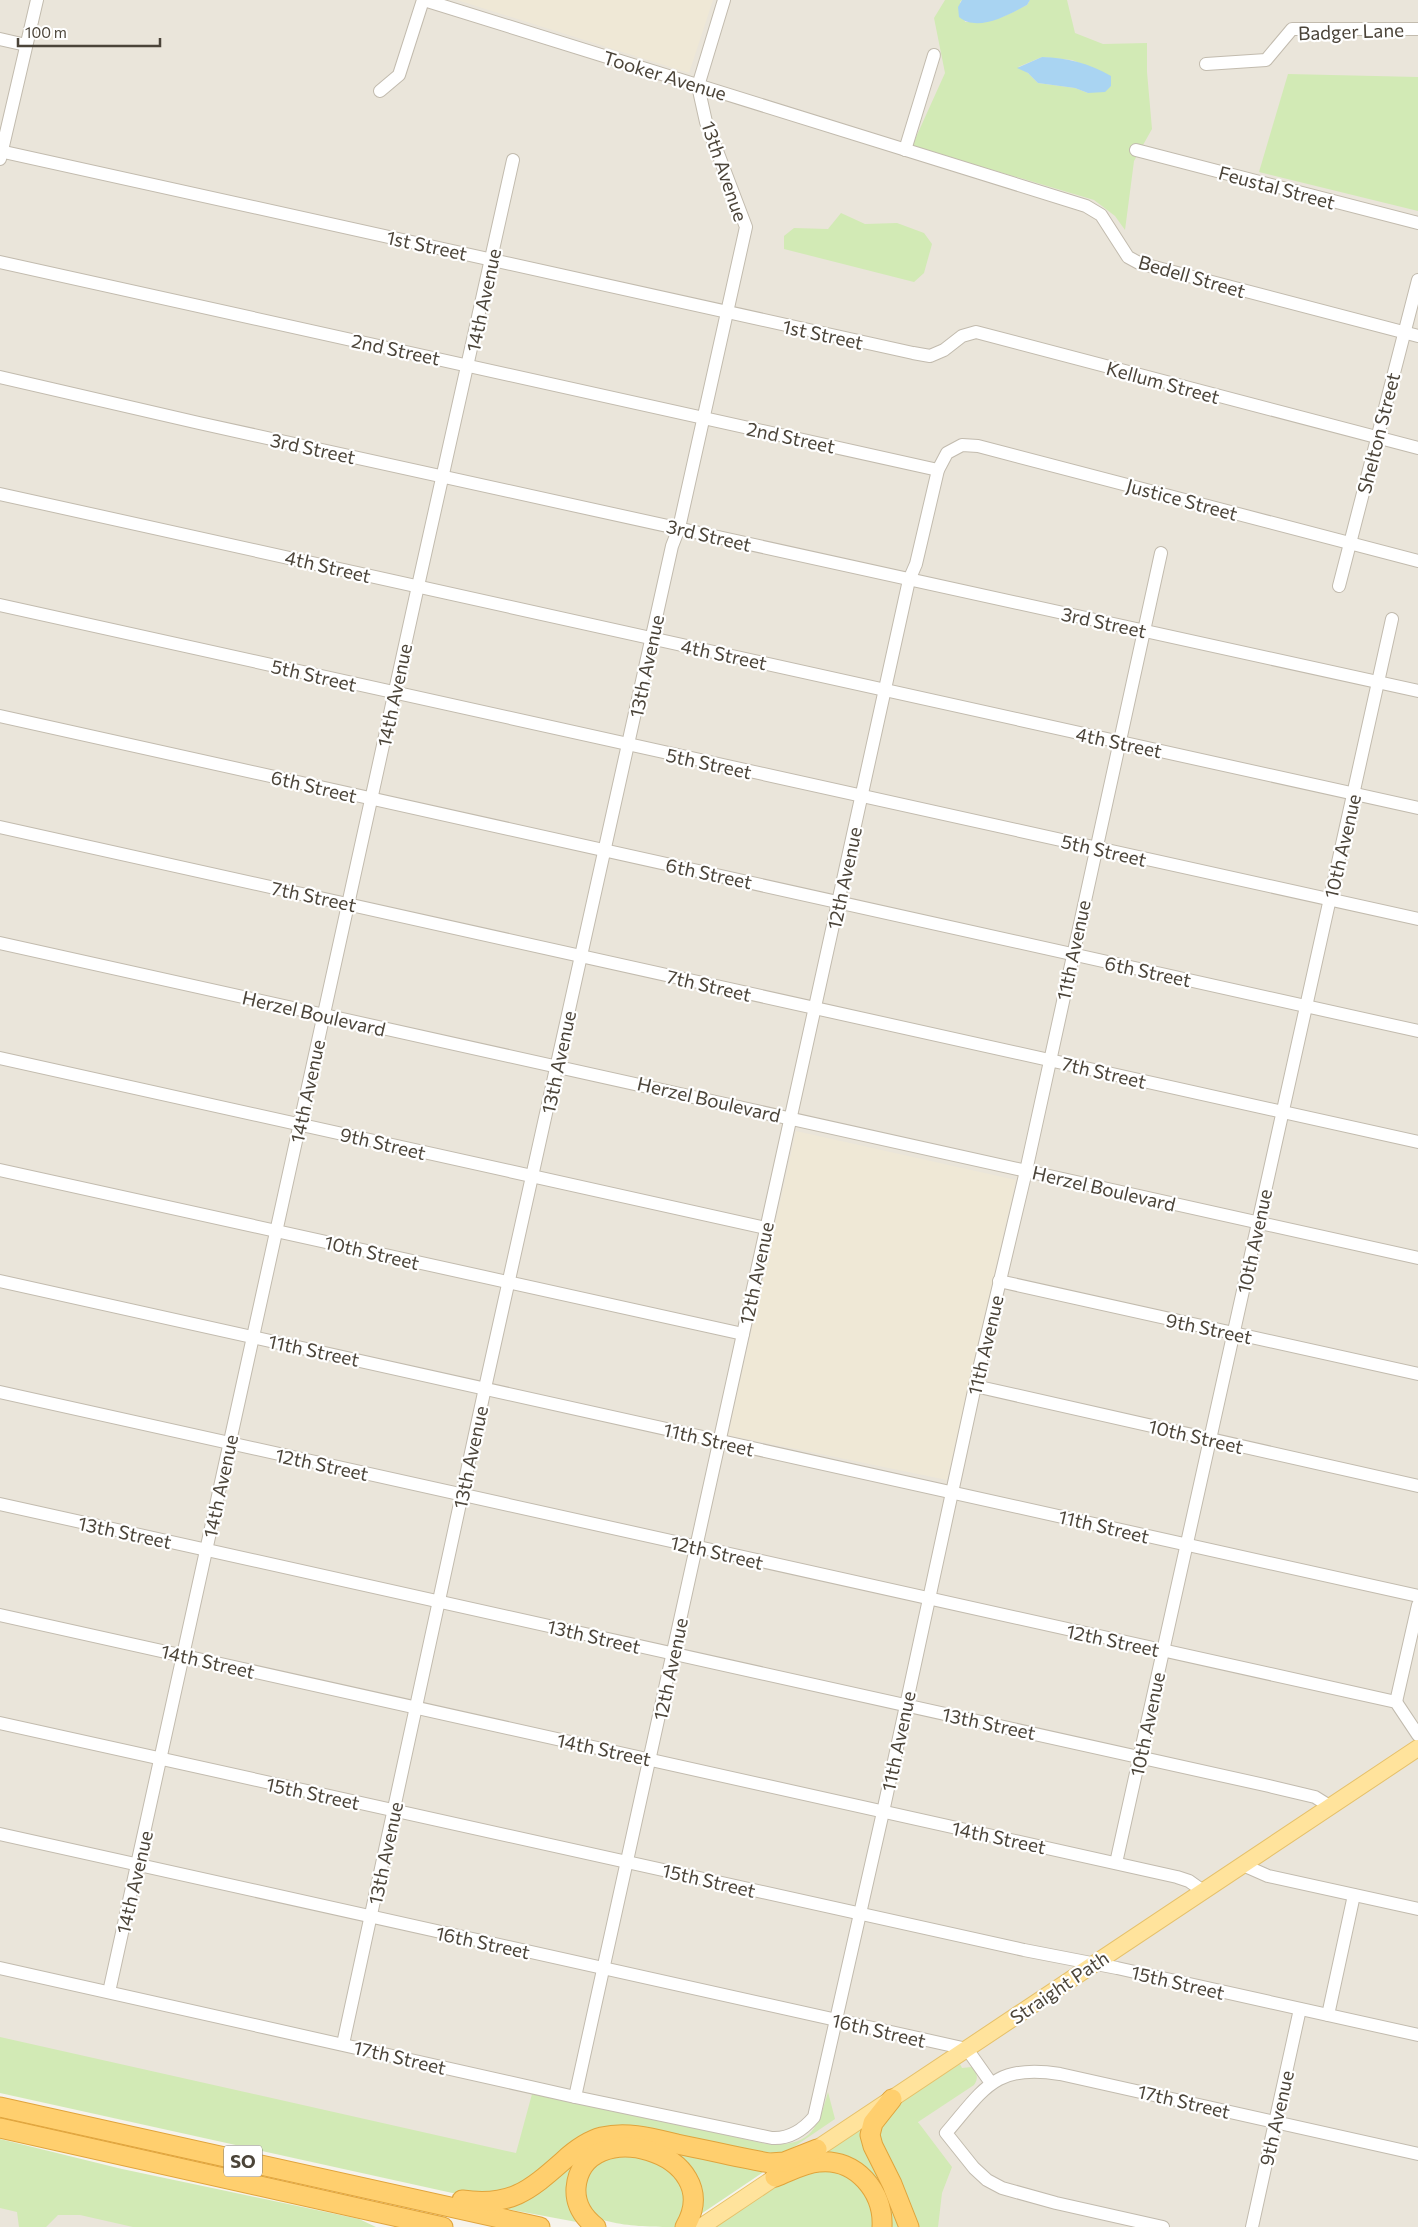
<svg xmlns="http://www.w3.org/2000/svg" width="1418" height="2227" viewBox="0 0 1418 2227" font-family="Commissioner,sans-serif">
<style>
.residential{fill:#eae5da}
.education{fill:#efe8d6}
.green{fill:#d2eab5;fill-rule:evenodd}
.water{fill:#a9d4f2}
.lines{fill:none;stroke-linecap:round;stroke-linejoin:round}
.minor-casing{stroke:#c2bbae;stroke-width:14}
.major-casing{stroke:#e6c16a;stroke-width:18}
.highway-casing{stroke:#e0a43c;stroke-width:21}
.minor{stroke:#fff;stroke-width:12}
.major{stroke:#ffe39c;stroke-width:16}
.highway{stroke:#ffcf6e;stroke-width:19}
.labels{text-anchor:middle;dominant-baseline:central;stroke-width:4.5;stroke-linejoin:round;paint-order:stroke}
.shield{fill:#fff;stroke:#817c74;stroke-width:1}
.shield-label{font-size:18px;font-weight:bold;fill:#4b4439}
.street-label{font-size:19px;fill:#4b4439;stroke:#fff}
</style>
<rect width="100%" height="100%" fill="#f6f3ec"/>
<g class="residential">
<path d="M 0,0 L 1418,0 L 1418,2227 L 935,2227 L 940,2165 L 900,2086 L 791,2155 L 523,2164 L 0,2040 Z"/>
<path d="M 0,2186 L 182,2227 L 0,2227 Z"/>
</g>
<g class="education">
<path d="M 457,0 L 713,0 L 689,73 Z"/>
<path d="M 796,1131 L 1016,1180 L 947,1480 L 728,1435 Z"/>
</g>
<g class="green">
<path d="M 945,0 L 962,0 L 960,2 L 965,22 C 994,23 1002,17 1027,5 L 1030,0 L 1067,0 L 1075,33 L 1103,44 L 1147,43 L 1147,72 L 1152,129 L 1134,161 L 1125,230 L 1115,216 L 1094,200 L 912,146 L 945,73 L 934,18 ZM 1042,57 L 1072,60 L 1082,64 L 1088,93 L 1075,88 L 1038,83 L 1028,73 L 1018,67 Z"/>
<path d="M 1288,74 L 1418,77 L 1418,211 L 1259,172 Z"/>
<path d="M 841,213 L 865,224 L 897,223 L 924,233 L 932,244 L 924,273 L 914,282 L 784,249 L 784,236 L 794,228 L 828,229 Z"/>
<path d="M 0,2037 L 516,2153 L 532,2094 L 541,2096 L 543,2094 L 766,2144 C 810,2147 817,2131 828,2092 L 835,2119 L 779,2157 L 638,2128 L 510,2193 L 466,2196 L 0,2093 Z"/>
<path d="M 960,2064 L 962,2068 L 972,2067 C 977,2074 979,2078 974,2085 L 918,2122 L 952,2167 L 942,2193 L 938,2227 L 913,2227 L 875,2140 L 882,2114 Z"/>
<path d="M 868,2124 L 905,2227 L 887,2227 L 887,2204 L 821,2155 Z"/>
<path d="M 0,2139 L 122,2169 L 359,2219 L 376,2227 L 133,2227 L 80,2215 L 58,2215 L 46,2227 L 19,2227 L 17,2212 L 0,2208 Z"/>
<path d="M 660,2142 L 762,2169 L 762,2173 L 692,2220 L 695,2214 Z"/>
<path d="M 613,2152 L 666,2162 L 691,2200 L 676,2227 C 654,2227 590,2227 585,2206 C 583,2195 585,2182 585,2171 Z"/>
<path d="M 575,2154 L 582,2223 L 491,2206 Z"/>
<path d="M 836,2166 L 874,2199 L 877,2227 L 713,2227 L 796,2171 Z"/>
</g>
<g class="water">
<path d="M 962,0 L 1030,0 L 1027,5 C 1009,14 978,33 959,17 L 958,7 Z"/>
<path d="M 1042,57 C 1067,58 1089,63 1111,76 L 1111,86 L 1105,92 L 1088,93 L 1075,88 L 1038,83 L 1028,73 L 1017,68 Z"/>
</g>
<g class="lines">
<defs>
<g id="minor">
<path d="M 424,0 L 1086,206 L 1101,215 L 1128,257 L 1139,263 L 1418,336"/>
<path d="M 0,39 L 26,45"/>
<path d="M 1206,64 L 1266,60 L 1292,29 L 1418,29"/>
<path d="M 380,91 L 399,75 L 423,0"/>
<path d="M 905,150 L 934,55"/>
<path d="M 1136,150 L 1418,223"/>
<path d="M 0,151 L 913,353 L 930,356 L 944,350 L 962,336 L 976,332 L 1418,448"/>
<path d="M 0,159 L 37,0"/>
<path d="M 0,262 L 938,470"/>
<path d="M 0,377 L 199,423 L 1418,691"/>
<path d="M 0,494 L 1418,808"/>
<path d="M 1339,586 L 1418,280"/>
<path d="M 0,605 L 1418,919"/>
<path d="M 0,716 L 1418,1031"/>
<path d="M 0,827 L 1418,1142"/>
<path d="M 0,943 L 1418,1258"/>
<path d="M 0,1058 L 766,1228"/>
<path d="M 0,1170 L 743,1334"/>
<path d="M 0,1281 L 1418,1596"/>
<path d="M 999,1281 L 1418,1374"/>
<path d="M 975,1386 L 1418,1486"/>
<path d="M 0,1392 L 1396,1702 L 1418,1735"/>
<path d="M 0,1504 L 1269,1786 L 1315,1797 L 1331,1807"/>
<path d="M 0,1615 L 1177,1877 L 1189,1881 L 1203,1891"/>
<path d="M 1396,1702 L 1418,1605"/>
<path d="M 0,1723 L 1024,1950 L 1117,1968 L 1418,2035"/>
<path d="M 0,1834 L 967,2049 L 991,2083"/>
<path d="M 1116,1863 L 1392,619"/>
<path d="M 1243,1865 L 1268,1876 L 1418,1909"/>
<path d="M 0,1968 L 575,2097 L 772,2138 C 789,2139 803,2130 814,2117 L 883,1812 L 975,1386 L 1026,1171 L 1161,553"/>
<path d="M 109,1992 L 418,586 L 513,160"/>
<path d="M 1328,2015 L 1354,1895"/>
<path d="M 343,2044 L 485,1388 L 672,546 L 679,528 L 746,227 L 706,122 L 698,86 L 724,0"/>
<path d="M 575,2097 L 909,580 L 916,564 L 938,470 L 947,453 L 962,445 L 978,446 L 1418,561"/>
<path d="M 1163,2227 L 1056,2203 L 1002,2188 L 987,2180 L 974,2168 L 946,2133 C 984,2089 995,2063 1060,2074 L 1418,2154"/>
<path d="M 1252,2227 L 1300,2009"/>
</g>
<g id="major">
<path d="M 806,2156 L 1418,1748"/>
<path d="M 701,2227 L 786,2170"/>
</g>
<g id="highway">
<path d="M 892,2099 L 873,2123 L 870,2135 L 873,2146 L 892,2184 L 909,2227"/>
<path d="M 0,2107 L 540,2227"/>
<path d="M 0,2128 L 443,2227"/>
<path d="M 775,2177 C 789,2172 804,2163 819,2162 C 856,2158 884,2192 882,2227"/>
<path d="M 462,2200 C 510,2207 529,2191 563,2161 C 575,2150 587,2141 602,2137 C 627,2131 652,2138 677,2144 C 708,2150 739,2158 770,2163 L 784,2162 L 817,2149"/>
<path d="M 596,2227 C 583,2217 575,2205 576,2188 C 582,2112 729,2152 685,2227"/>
</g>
</defs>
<use href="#minor" class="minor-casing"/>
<use href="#major" class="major-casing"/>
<use href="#highway" class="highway-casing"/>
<use href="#minor" class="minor"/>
<use href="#major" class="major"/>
<use href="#highway" class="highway"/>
</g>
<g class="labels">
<rect class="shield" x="224" y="2145.5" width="38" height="31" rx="4"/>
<g class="shield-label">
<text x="243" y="2161">SO</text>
</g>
<g class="street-label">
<text transform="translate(1351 31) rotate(-2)">Badger Lane</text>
<text transform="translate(665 75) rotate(17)">Tooker Avenue</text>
<text transform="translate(725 171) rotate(71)">13th Avenue</text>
<text transform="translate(1277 187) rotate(15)">Feustal Street</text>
<text transform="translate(427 245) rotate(12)">1st Street</text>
<text transform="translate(1192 276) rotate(16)">Bedell Street</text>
<text transform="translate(483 300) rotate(-78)">14th Avenue</text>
<text transform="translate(823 334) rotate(12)">1st Street</text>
<text transform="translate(396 349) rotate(12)">2nd Street</text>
<text transform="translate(1163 382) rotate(15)">Kellum Street</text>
<text transform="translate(1378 433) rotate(-76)">Shelton Street</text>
<text transform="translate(791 437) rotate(12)">2nd Street</text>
<text transform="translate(313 448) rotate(12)">3rd Street</text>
<text transform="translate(1182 499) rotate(15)">Justice Street</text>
<text transform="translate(709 535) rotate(13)">3rd Street</text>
<text transform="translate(328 566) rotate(13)">4th Street</text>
<text transform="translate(1104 622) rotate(12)">3rd Street</text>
<text transform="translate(724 654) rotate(12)">4th Street</text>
<text transform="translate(646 666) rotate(-78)">13th Avenue</text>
<text transform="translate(314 675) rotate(13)">5th Street</text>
<text transform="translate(394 695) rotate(-78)">14th Avenue</text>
<text transform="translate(1119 742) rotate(12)">4th Street</text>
<text transform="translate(709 763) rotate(12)">5th Street</text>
<text transform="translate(314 786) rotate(13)">6th Street</text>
<text transform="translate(1342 846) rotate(-77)">10th Avenue</text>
<text transform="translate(1104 850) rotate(13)">5th Street</text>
<text transform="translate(709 873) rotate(12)">6th Street</text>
<text transform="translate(844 878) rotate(-78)">12th Avenue</text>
<text transform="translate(314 896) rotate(12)">7th Street</text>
<text transform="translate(1073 950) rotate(-78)">11th Avenue</text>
<text transform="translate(1148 971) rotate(12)">6th Street</text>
<text transform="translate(709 985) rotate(13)">7th Street</text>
<text transform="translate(314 1013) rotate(13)">Herzel Boulevard</text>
<text transform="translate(558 1062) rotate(-78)">13th Avenue</text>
<text transform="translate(1104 1072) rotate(13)">7th Street</text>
<text transform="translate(307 1091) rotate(-78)">14th Avenue</text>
<text transform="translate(709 1099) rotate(13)">Herzel Boulevard</text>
<text transform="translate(383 1143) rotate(13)">9th Street</text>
<text transform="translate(1104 1188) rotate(13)">Herzel Boulevard</text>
<text transform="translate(1254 1241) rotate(-78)">10th Avenue</text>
<text transform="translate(372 1252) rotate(13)">10th Street</text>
<text transform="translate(756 1273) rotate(-78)">12th Avenue</text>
<text transform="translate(1209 1328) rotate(12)">9th Street</text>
<text transform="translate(985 1345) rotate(-77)">11th Avenue</text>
<text transform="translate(314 1350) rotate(12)">11th Street</text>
<text transform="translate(1196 1436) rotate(13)">10th Street</text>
<text transform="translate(709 1439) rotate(13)">11th Street</text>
<text transform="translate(470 1457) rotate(-78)">13th Avenue</text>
<text transform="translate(322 1464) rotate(12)">12th Street</text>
<text transform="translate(220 1486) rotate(-78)">14th Avenue</text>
<text transform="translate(1104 1526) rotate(13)">11th Street</text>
<text transform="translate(125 1532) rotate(12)">13th Street</text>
<text transform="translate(717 1552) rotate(13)">12th Street</text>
<text transform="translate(594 1636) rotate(13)">13th Street</text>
<text transform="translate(1113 1640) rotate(12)">12th Street</text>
<text transform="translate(208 1661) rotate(13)">14th Street</text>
<text transform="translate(670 1669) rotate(-78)">12th Avenue</text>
<text transform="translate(989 1723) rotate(12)">13th Street</text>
<text transform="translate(1147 1724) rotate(-78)">10th Avenue</text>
<text transform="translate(898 1741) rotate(-78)">11th Avenue</text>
<text transform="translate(604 1749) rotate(12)">14th Street</text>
<text transform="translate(313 1793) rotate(12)">15th Street</text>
<text transform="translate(999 1837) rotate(12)">14th Street</text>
<text transform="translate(385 1853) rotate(-78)">13th Avenue</text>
<text transform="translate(709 1880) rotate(13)">15th Street</text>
<text transform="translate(134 1882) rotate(-77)">14th Avenue</text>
<text transform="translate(483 1942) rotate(12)">16th Street</text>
<text transform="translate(1178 1982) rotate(13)">15th Street</text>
<text transform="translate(1059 1987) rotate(-34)">Straight Path</text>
<text transform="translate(879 2030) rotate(13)">16th Street</text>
<text transform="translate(400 2057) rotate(13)">17th Street</text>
<text transform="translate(1184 2101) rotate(13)">17th Street</text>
<text transform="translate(1276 2118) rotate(-77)">9th Avenue</text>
</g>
</g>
<path d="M18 38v8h142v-8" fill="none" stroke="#4b4439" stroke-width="2.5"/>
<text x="25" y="38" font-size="15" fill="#4b4439" stroke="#ffffff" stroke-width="4" paint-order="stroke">100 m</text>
</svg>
